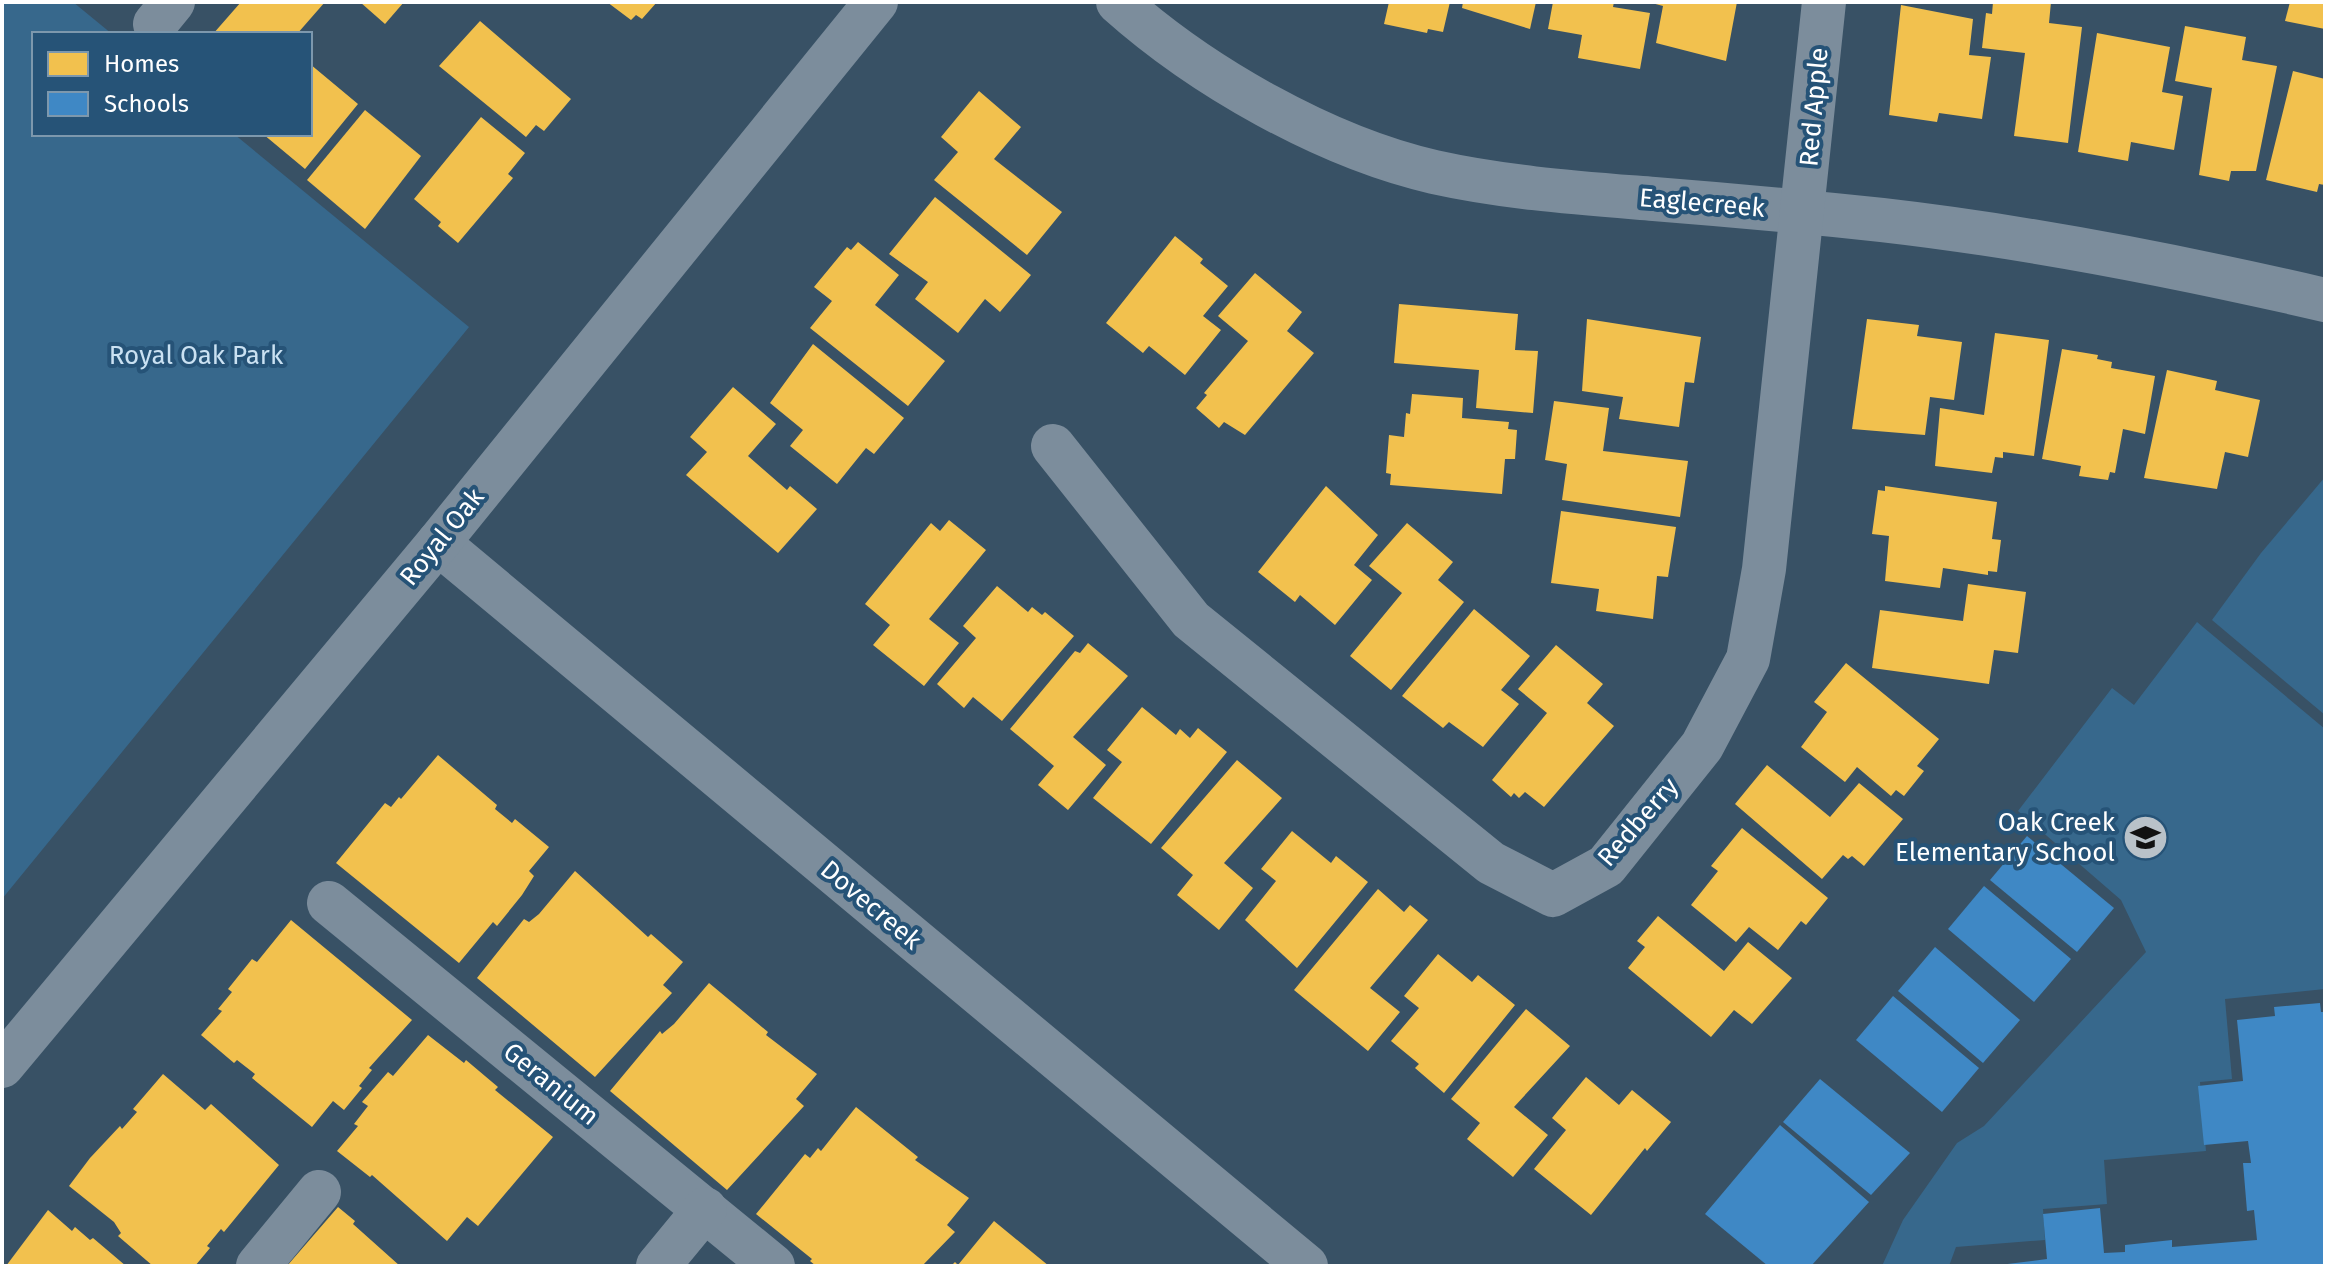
<svg xmlns="http://www.w3.org/2000/svg" width="2327" height="1268" viewBox="0 0 2327 1268" font-family="'Fira Sans',sans-serif">
<style>
.green{fill:#37688c}
.homes{fill:#f2c14e}
.schools{fill:#3f88c5}
.lines{fill:none;stroke-linecap:round;stroke-linejoin:round}
.minor{stroke:#7c8d9c;stroke-width:44}
.labels{text-anchor:middle;dominant-baseline:central;stroke-width:8;stroke-linejoin:round;paint-order:stroke}
.street-label{font-size:26px;fill:#fff;stroke:#265377}
.park-label{font-size:26px;fill:#cae1f2;stroke:#265377}
.poi-label{font-size:26px;fill:#fff;stroke:#265377;text-anchor:end}
</style>
<rect width="100%" height="100%" fill="#385165"/>
<g class="green">
<path d="M 2,2 L 73,2 L 112,34 L 34,34 L 34,134 L 234,134 L 469,327 L 2,899 Z"/>
<path d="M 2325,477 L 2325,715 L 2212,620 L 2261,553 Z"/>
<path d="M 2197,622 L 2325,729 L 2325,989 L 2225,999 L 2232,1079 L 2200,1082 L 2206,1151 L 2104,1160 L 2107,1204 L 2043,1209 L 2045,1240 L 1956,1247 L 1949,1266 L 1882,1266 L 1903,1220 L 1957,1143 L 1984,1126 L 2146,952 L 2121,900 L 2018,811 L 2112,688 L 2134,705 Z"/>
</g>
<g class="homes">
<path d="M 241,2 L 325,2 L 297,34 L 213,34 Z"/>
<path d="M 360,2 L 404,2 L 385,24 Z"/>
<path d="M 607,2 L 657,2 L 642,19 L 636,15 L 631,20 Z"/>
<path d="M 1389,2 L 1450,2 L 1443,32 L 1428,29 L 1427,33 L 1384,24 Z"/>
<path d="M 1463,2 L 1536,2 L 1530,29 L 1462,8 Z"/>
<path d="M 1553,2 L 1614,2 L 1613,7 L 1650,13 L 1640,69 L 1578,58 L 1582,35 L 1548,29 Z"/>
<path d="M 1648,2 L 1737,2 L 1726,61 L 1656,43 L 1663,6 Z"/>
<path d="M 1993,2 L 2051,2 L 2049,23 L 2082,27 L 2068,143 L 2014,136 L 2025,53 L 1982,48 L 1986,13 L 1992,14 Z"/>
<path d="M 2290,2 L 2325,2 L 2325,29 L 2285,21 Z"/>
<path d="M 1901,5 L 1973,19 L 1969,55 L 1991,57 L 1982,119 L 1939,113 L 1937,122 L 1889,115 Z"/>
<path d="M 480,21 L 571,99 L 544,131 L 536,125 L 526,137 L 439,66 Z"/>
<path d="M 2185,26 L 2246,37 L 2242,60 L 2277,66 L 2256,171 L 2231,171 L 2229,181 L 2199,175 L 2212,88 L 2175,81 Z"/>
<path d="M 2097,33 L 2170,47 L 2162,92 L 2183,96 L 2174,150 L 2131,142 L 2128,161 L 2078,152 Z"/>
<path d="M 310,64 L 358,104 L 305,169 L 263,134 L 310,134 Z"/>
<path d="M 2293,71 L 2325,79 L 2325,185 L 2319,184 L 2317,192 L 2266,180 Z"/>
<path d="M 979,91 L 1021,127 L 994,159 L 1062,212 L 1027,255 L 934,180 L 958,152 L 941,137 Z"/>
<path d="M 365,110 L 421,156 L 365,229 L 307,180 Z"/>
<path d="M 481,117 L 525,153 L 508,174 L 513,178 L 458,243 L 438,226 L 441,222 L 414,199 Z"/>
<path d="M 935,197 L 1031,275 L 1000,312 L 985,299 L 958,333 L 915,299 L 928,282 L 889,254 Z"/>
<path d="M 1175,236 L 1203,259 L 1200,263 L 1228,286 L 1203,316 L 1221,330 L 1185,375 L 1149,346 L 1143,353 L 1106,323 Z"/>
<path d="M 858,242 L 899,275 L 875,305 L 945,361 L 908,406 L 810,328 L 832,301 L 814,287 L 847,247 L 851,250 Z"/>
<path d="M 1255,273 L 1302,312 L 1287,331 L 1314,353 L 1245,435 L 1224,422 L 1219,428 L 1196,408 L 1207,395 L 1204,393 L 1248,341 L 1218,316 Z"/>
<path d="M 1399,304 L 1518,314 L 1515,350 L 1538,351 L 1533,413 L 1476,408 L 1479,370 L 1394,363 Z"/>
<path d="M 1587,319 L 1701,337 L 1694,383 L 1685,382 L 1679,427 L 1619,419 L 1623,397 L 1582,391 Z"/>
<path d="M 1867,319 L 1919,325 L 1917,336 L 1962,342 L 1954,400 L 1930,397 L 1925,435 L 1852,429 Z"/>
<path d="M 1995,333 L 2049,340 L 2034,456 L 2003,452 L 2003,458 L 1995,457 L 1992,473 L 1935,466 L 1940,408 L 1984,415 Z"/>
<path d="M 813,344 L 904,418 L 874,454 L 866,448 L 837,484 L 790,446 L 803,430 L 770,403 Z"/>
<path d="M 2062,349 L 2098,355 L 2097,359 L 2112,362 L 2111,368 L 2155,376 L 2145,434 L 2123,429 L 2115,473 L 2110,472 L 2108,480 L 2079,476 L 2081,466 L 2042,459 Z"/>
<path d="M 2167,370 L 2217,381 L 2215,390 L 2260,400 L 2248,457 L 2225,452 L 2217,489 L 2144,478 Z"/>
<path d="M 733,387 L 776,424 L 748,456 L 787,490 L 790,486 L 817,509 L 778,553 L 686,475 L 707,452 L 690,437 Z"/>
<path d="M 1412,394 L 1463,398 L 1462,418 L 1509,422 L 1508,429 L 1517,430 L 1515,459 L 1505,459 L 1502,494 L 1390,485 L 1391,474 L 1386,473 L 1389,435 L 1404,437 L 1406,413 L 1410,414 Z"/>
<path d="M 1554,401 L 1609,408 L 1603,451 L 1688,461 L 1680,517 L 1562,500 L 1567,464 L 1545,460 Z"/>
<path d="M 1326,486 L 1378,535 L 1354,565 L 1372,580 L 1335,625 L 1300,595 L 1295,602 L 1258,572 Z"/>
<path d="M 1885,486 L 1997,502 L 1992,539 L 2001,540 L 1997,572 L 1988,571 L 1988,575 L 1943,568 L 1940,588 L 1885,581 L 1889,536 L 1872,534 L 1878,490 L 1885,491 Z"/>
<path d="M 1561,511 L 1676,527 L 1668,577 L 1657,576 L 1653,619 L 1596,611 L 1599,589 L 1551,583 Z"/>
<path d="M 949,520 L 986,550 L 929,619 L 959,643 L 924,686 L 873,645 L 890,625 L 865,604 L 931,523 L 940,531 Z"/>
<path d="M 1407,523 L 1453,562 L 1438,580 L 1464,602 L 1391,690 L 1350,656 L 1402,593 L 1369,566 Z"/>
<path d="M 1968,584 L 2026,592 L 2018,653 L 1994,650 L 1989,684 L 1872,668 L 1880,610 L 1963,621 Z"/>
<path d="M 997,586 L 1028,612 L 1032,607 L 1042,615 L 1045,612 L 1074,636 L 1002,721 L 973,697 L 964,708 L 937,684 L 976,638 L 963,626 Z"/>
<path d="M 1474,609 L 1530,656 L 1501,690 L 1519,704 L 1483,747 L 1449,722 L 1443,728 L 1402,696 Z"/>
<path d="M 1088,643 L 1128,676 L 1073,737 L 1106,765 L 1068,810 L 1038,785 L 1054,766 L 1010,729 L 1075,651 L 1080,653 Z"/>
<path d="M 1556,645 L 1603,684 L 1587,703 L 1614,726 L 1544,807 L 1525,792 L 1519,798 L 1514,793 L 1511,797 L 1492,780 L 1547,713 L 1518,689 Z"/>
<path d="M 1846,663 L 1939,739 L 1917,766 L 1924,771 L 1904,796 L 1896,790 L 1891,796 L 1857,767 L 1845,782 L 1801,747 L 1827,712 L 1814,702 Z"/>
<path d="M 1142,707 L 1176,735 L 1180,729 L 1190,738 L 1198,728 L 1227,752 L 1151,844 L 1093,798 L 1122,762 L 1107,750 Z"/>
<path d="M 438,755 L 497,805 L 495,809 L 512,823 L 515,819 L 549,847 L 529,871 L 534,876 L 522,895 L 497,926 L 493,922 L 459,963 L 336,863 L 385,803 L 391,807 L 399,797 L 401,799 Z"/>
<path d="M 1237,760 L 1282,798 L 1224,863 L 1253,888 L 1219,930 L 1177,895 L 1193,875 L 1161,848 Z"/>
<path d="M 1767,765 L 1830,817 L 1859,783 L 1903,819 L 1864,866 L 1852,856 L 1848,859 L 1843,855 L 1822,879 L 1735,804 Z"/>
<path d="M 1742,828 L 1828,898 L 1806,925 L 1801,921 L 1778,950 L 1749,927 L 1736,942 L 1691,905 L 1718,871 L 1711,866 Z"/>
<path d="M 1292,831 L 1331,863 L 1336,856 L 1368,882 L 1297,968 L 1245,920 L 1276,881 L 1261,869 Z"/>
<path d="M 575,871 L 648,937 L 651,934 L 683,962 L 663,985 L 672,993 L 595,1077 L 477,978 L 524,919 L 529,922 L 539,914 Z"/>
<path d="M 1378,889 L 1404,912 L 1410,905 L 1428,920 L 1370,988 L 1400,1012 L 1368,1051 L 1294,990 Z"/>
<path d="M 1658,916 L 1724,971 L 1748,942 L 1792,978 L 1752,1024 L 1734,1010 L 1711,1037 L 1628,968 L 1645,947 L 1637,941 Z"/>
<path d="M 291,920 L 412,1020 L 369,1068 L 372,1070 L 359,1086 L 362,1088 L 344,1110 L 333,1101 L 312,1127 L 252,1078 L 255,1074 L 237,1060 L 234,1063 L 201,1035 L 222,1011 L 218,1009 L 232,992 L 228,989 L 252,959 L 257,962 Z"/>
<path d="M 1438,954 L 1472,982 L 1478,975 L 1515,1005 L 1444,1093 L 1415,1068 L 1419,1064 L 1391,1041 L 1419,1008 L 1404,996 Z"/>
<path d="M 709,983 L 768,1032 L 766,1035 L 817,1074 L 796,1099 L 804,1106 L 727,1190 L 610,1091 L 660,1031 L 662,1034 L 674,1024 Z"/>
<path d="M 1526,1009 L 1570,1046 L 1514,1107 L 1548,1135 L 1513,1177 L 1467,1139 L 1480,1123 L 1451,1099 Z"/>
<path d="M 428,1035 L 464,1063 L 466,1060 L 498,1087 L 495,1090 L 553,1137 L 478,1226 L 467,1217 L 447,1241 L 372,1175 L 370,1177 L 337,1151 L 358,1126 L 354,1124 L 368,1106 L 362,1102 L 388,1072 L 393,1076 Z"/>
<path d="M 163,1074 L 205,1110 L 211,1104 L 279,1165 L 224,1232 L 221,1229 L 207,1246 L 210,1248 L 195,1266 L 153,1266 L 118,1236 L 121,1233 L 114,1222 L 69,1186 L 90,1158 L 120,1126 L 122,1129 L 137,1112 L 133,1109 Z"/>
<path d="M 1586,1077 L 1619,1105 L 1632,1090 L 1671,1122 L 1647,1151 L 1645,1148 L 1591,1215 L 1534,1169 L 1566,1130 L 1552,1118 Z"/>
<path d="M 856,1107 L 918,1157 L 915,1160 L 969,1198 L 947,1225 L 955,1232 L 922,1266 L 816,1266 L 810,1261 L 812,1259 L 756,1214 L 805,1154 L 810,1158 L 818,1148 L 821,1151 Z"/>
<path d="M 338,1207 L 355,1221 L 353,1224 L 400,1266 L 287,1266 Z"/>
<path d="M 48,1210 L 72,1231 L 75,1227 L 90,1240 L 93,1238 L 126,1266 L 6,1266 Z"/>
<path d="M 994,1221 L 1049,1266 L 951,1266 L 955,1262 L 958,1265 Z"/>
</g>
<g class="schools">
<path d="M 2027,836 L 2114,908 L 2077,952 L 1990,880 Z"/>
<path d="M 1984,886 L 2071,959 L 2034,1002 L 1948,929 Z"/>
<path d="M 1935,947 L 2020,1020 L 1983,1063 L 1898,991 Z"/>
<path d="M 1893,996 L 1979,1068 L 1942,1112 L 1856,1040 Z"/>
<path d="M 2320,1003 L 2321,1012 L 2325,1012 L 2325,1266 L 1991,1266 L 2047,1259 L 2043,1214 L 2100,1208 L 2104,1253 L 2125,1252 L 2125,1245 L 2172,1240 L 2172,1247 L 2257,1240 L 2254,1210 L 2247,1211 L 2243,1163 L 2251,1163 L 2248,1141 L 2204,1145 L 2198,1086 L 2243,1081 L 2237,1020 L 2275,1016 L 2274,1007 Z"/>
<path d="M 1820,1079 L 1910,1153 L 1871,1195 L 1783,1122 Z"/>
<path d="M 1780,1125 L 1869,1202 L 1811,1266 L 1768,1266 L 1705,1214 Z"/>
</g>
<g class="lines">
<g class="minor">
<path d="M 1118,2 C 1201,76 1325,147 1434,172 C 1506,188 1580,193 1654,199 C 1730,205 1806,212 1882,220 C 2031,237 2178,266 2325,300"/>
<path d="M 155,24 L 173,2"/>
<path d="M 1053,446 L 1191,620 L 1491,863 L 1553,895 L 1606,866 L 1702,746 L 1748,659 L 1764,569 L 1824,2"/>
<path d="M 438,543 L 1306,1266"/>
<path d="M 329,903 L 773,1266"/>
<path d="M 2,1066 L 438,543 L 876,2"/>
<path d="M 258,1266 L 319,1192"/>
<path d="M 658,1266 L 705,1209"/>
</g>
</g>
<defs>
<symbol id="school-disc" viewBox="-11 -11 22 22"><circle r="9.5" fill="#b9c2c9" stroke="#265377"/><path d="M0-5L7-2L0 1L-7-2ZM-4 1L0 2.5L4 1V4Q0 6-4 4Z" fill="#111"/></symbol>
</defs>
<g fill-rule="evenodd">
<use href="#school-disc" x="2120" y="812" width="51" height="51"/>
</g>
<g class="labels">
<g class="street-label">
<text transform="translate(1814 107) rotate(-85)">Red Apple</text>
<text transform="translate(1702 203) rotate(5)">Eaglecreek</text>
<text transform="translate(442 537) rotate(-51)">Royal Oak</text>
<text transform="translate(1638 822) rotate(-49)">Redberry</text>
<text transform="translate(871 905) rotate(40)">Dovecreek</text>
<text transform="translate(551 1084) rotate(39)">Geranium</text>
</g>
<g class="park-label">
<text x="196" y="355">Royal Oak Park</text>
</g>
<g class="poi-label">
<text x="2115" y="822">Oak Creek<tspan x="2115" dy="30">Elementary School</tspan></text>
</g>
</g>
<rect width="2327" height="1268" fill="none" stroke="#ffffff" stroke-width="8"/>
<rect x="32" y="32" width="280" height="104" fill="#265377" stroke="#7d98ad" stroke-width="2"/>
<rect x="48" y="52" width="40" height="24" fill="#f2c14e" stroke="#7d98ad" stroke-width="2"/>
<text x="104" y="72" font-size="24" fill="#ffffff">Homes</text>
<rect x="48" y="92" width="40" height="24" fill="#3f88c5" stroke="#7d98ad" stroke-width="2"/>
<text x="104" y="112" font-size="24" fill="#ffffff">Schools</text>
</svg>
